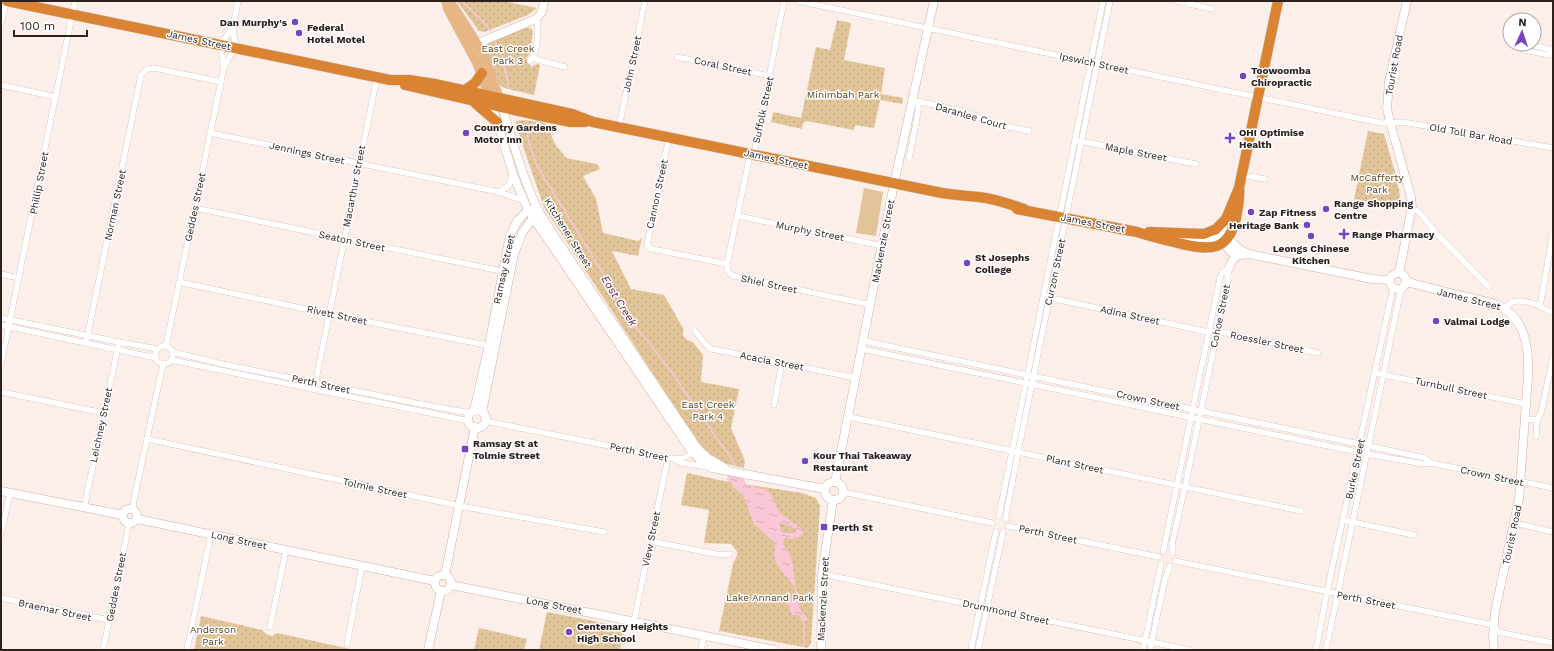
<svg xmlns="http://www.w3.org/2000/svg" width="1554" height="651" viewBox="0 0 1554 651" font-family="'Work Sans',sans-serif">
<style>
.grass{fill:url(#grass-dots)}
.garden{fill:#e1c599}
.water{fill:url(#water-ripples);fill-rule:evenodd}
.lines{fill:none;stroke-linecap:round;stroke-linejoin:round}
.stream{stroke:#fac7d6;stroke-width:1.5}
.street-casing{stroke:#cfaea4;stroke-width:6}
.secondary-casing{stroke:#cfaea4;stroke-width:9}
.primary-casing{stroke:#d1cecd;stroke-width:10}
.highway-casing{stroke:#d1cecd;stroke-width:11}
.street{stroke:#fff;stroke-width:5.5}
.secondary{stroke:#fff;stroke-width:8}
.primary{stroke:#e8b585;stroke-width:9}
.highway{stroke:#d98333;stroke-width:10}
.poi-dot{fill:#7645bd;stroke:#fff;stroke-width:1.5}
.labels{text-anchor:middle;dominant-baseline:central;stroke-width:3;stroke-linejoin:round;paint-order:stroke}
.poi-label{font-size:10px;font-weight:bold;fill:#2e211d;stroke:#fff;text-anchor:start}
.street-label{font-size:10px;fill:#2e211d;stroke:#fff}
.park-label{font-size:10px;fill:#5a431b;stroke:#fff}
.water-label{font-size:11px;font-style:italic;fill:#5e1634;stroke:#fff}
</style>
<defs>
<pattern id="grass-dots" width="8" height="8" patternUnits="userSpaceOnUse"><rect width="8" height="8" fill="#e1c599"/><path d="M2 2h.1M6 6h.1" fill="none" stroke="#c1a983" stroke-width="1.8" stroke-linecap="round"/></pattern>
<pattern id="water-ripples" width="26" height="14" patternUnits="userSpaceOnUse"><rect width="26" height="14" fill="#fac7d6"/><path d="M2 4q2-2 4 0t4 0M15 11q2-2 4 0t4 0" fill="none" stroke="#d7abb7"/></pattern>
</defs>
<rect width="100%" height="100%" fill="#fceee9"/>
<g class="grass">
<path d="M 457,1 L 503,1 L 537,8 L 528,15 L 484,32 L 479,31 Z"/>
<path d="M 837,20 L 851,23 L 844,60 L 885,68 L 881,94 L 903,98 L 902,104 L 880,100 L 874,128 L 855,125 L 854,130 L 807,121 L 803,123 L 802,129 L 771,122 L 773,112 L 801,118 L 816,47 L 830,50 Z"/>
<path d="M 526,27 L 532,29 L 533,33 L 529,55 L 526,58 L 531,67 L 536,64 L 540,65 L 534,95 L 504,88 L 499,84 L 486,48 L 488,42 Z"/>
<path d="M 524,120 L 546,123 L 555,144 L 566,158 L 597,164 L 600,169 L 583,176 L 596,199 L 603,233 L 638,241 L 642,238 L 638,256 L 612,251 L 631,289 L 664,295 L 683,328 L 683,335 L 687,340 L 693,342 L 703,355 L 701,382 L 739,389 L 731,428 L 745,461 L 744,468 C 718,463 711,457 695,438 L 544,207 L 516,126 L 516,121 Z"/>
<path d="M 1368,131 L 1384,134 L 1396,176 L 1400,195 L 1397,208 L 1354,199 Z"/>
<path d="M 687,473 L 724,481 L 802,493 L 816,498 L 820,506 L 811,643 L 808,648 L 719,631 L 733,564 L 738,553 L 731,544 L 704,543 L 709,510 L 681,505 Z"/>
<path d="M 547,612 L 625,627 L 620,650 L 539,650 Z"/>
<path d="M 201,616 L 262,630 L 266,634 L 272,636 L 277,633 L 355,650 L 194,650 Z"/>
<path d="M 479,628 L 527,639 L 524,650 L 474,650 Z"/>
</g>
<g class="garden">
<path d="M 864,188 L 883,192 L 876,236 L 856,233 Z"/>
<path d="M 215,645 L 240,650 L 214,650 Z"/>
</g>
<g class="water">
<path d="M 728,475 L 743,478 L 747,485 L 765,490 L 770,493 L 780,513 L 802,529 L 803,534 C 797,539 792,540 785,538 L 783,541 C 784,548 788,550 790,556 C 794,565 794,575 795,585 L 792,584 L 780,569 L 774,558 L 775,543 L 754,524 L 743,495 L 732,486 L 732,483 L 727,480 ZM 780,522 L 790,526 L 796,530 L 796,532 L 795,533 L 782,533 L 779,524 Z"/>
<path d="M 798,593 L 800,598 L 799,607 L 805,615 L 807,620 L 804,622 L 802,621 L 799,615 L 792,615 L 785,597 L 790,594 L 791,598 L 794,599 L 796,594 Z"/>
</g>
<g class="lines">
<g class="stream">
<path d="M 462,1 L 484,22 L 491,31"/>
<path d="M 495,41 L 502,56 L 509,88"/>
<path d="M 525,124 L 530,146 L 537,166 L 637,329 L 666,364 L 736,466"/>
<path d="M 794,584 L 797,594"/>
<path d="M 804,647 L 804,621"/>
</g>
<defs>
<g id="street">
<path d="M 798,1 L 1381,123 L 1403,122 L 1553,148"/>
<path d="M 1177,1 L 1212,9"/>
<path d="M 1,25 L 6,1"/>
<path d="M 1523,44 L 1523,50 L 1550,55 L 1553,54"/>
<path d="M 1527,44 L 1553,50"/>
<path d="M 534,57 L 538,60 L 565,67"/>
<path d="M 677,57 L 770,76"/>
<path d="M 530,61 C 537,54 540,29 536,19"/>
<path d="M 224,67 L 220,44 C 234,30 234,20 238,1"/>
<path d="M 1,85 L 56,97"/>
<path d="M 912,100 L 962,111 L 995,124 L 1029,131"/>
<path d="M 619,127 L 645,1"/>
<path d="M 210,133 L 499,192 L 524,201"/>
<path d="M 669,137 L 647,245 L 652,249 L 727,264 C 727,271 728,273 734,276 L 871,305"/>
<path d="M 1079,141 L 1196,164"/>
<path d="M 909,159 L 918,112 L 918,102"/>
<path d="M 1241,175 L 1265,179"/>
<path d="M 499,192 L 509,185 L 513,175"/>
<path d="M 1412,207 L 1420,213 L 1436,233 L 1489,287"/>
<path d="M 195,208 L 506,272"/>
<path d="M 738,216 L 883,246"/>
<path d="M 727,264 L 749,160 L 755,149 L 784,1"/>
<path d="M 1,274 L 19,278"/>
<path d="M 179,282 L 329,314 L 491,346"/>
<path d="M 1046,297 L 1208,332 L 1217,331 L 1318,353"/>
<path d="M 1540,306 L 1553,233"/>
<path d="M 1504,308 C 1507,307 1510,304 1512,302 C 1525,298 1542,307 1553,313"/>
<path d="M 1,318 L 119,342 L 158,349"/>
<path d="M 1,325 L 156,358"/>
<path d="M 695,331 L 708,347 L 712,349 L 856,378"/>
<path d="M 864,341 L 1369,446 L 1425,458 L 1431,463"/>
<path d="M 86,343 L 141,75 L 147,69 L 154,68 L 221,82"/>
<path d="M 166,346 L 224,67 L 230,56 L 237,48 L 234,38 L 233,24"/>
<circle cx="164" cy="355" r="9"/>
<path d="M 862,349 L 1367,454 L 1424,464 L 1431,463 L 1553,488"/>
<path d="M 173,352 L 222,364 L 410,402 L 470,413"/>
<path d="M 171,360 L 469,421"/>
<path d="M 1,364 L 75,1"/>
<path d="M 1375,373 L 1526,404"/>
<path d="M 314,390 L 377,77"/>
<path d="M 1,392 L 104,413"/>
<path d="M 774,405 L 782,363"/>
<path d="M 849,417 L 1301,511"/>
<path d="M 1525,419 L 1537,420 L 1541,413 L 1553,357"/>
<path d="M 485,421 L 674,459 L 684,458 L 695,451"/>
<path d="M 1536,437 L 1537,420"/>
<path d="M 147,439 L 465,507 L 604,532"/>
<path d="M 676,460 L 681,463 L 709,467"/>
<path d="M 843,492 L 992,523"/>
<path d="M 84,508 L 119,342"/>
<path d="M 133,510 L 134,499 L 163,364"/>
<path d="M 999,516 L 1103,1"/>
<path d="M 1006,519 L 1006,515 L 1018,452 L 1110,1"/>
<path d="M 1343,520 L 1414,535"/>
<path d="M 1515,523 L 1553,532"/>
<path d="M 1008,526 L 1159,557"/>
<path d="M 1,534 L 10,493"/>
<path d="M 650,541 L 721,555 L 730,554"/>
<path d="M 1163,552 L 1220,278 L 1222,272 L 1225,271 L 1228,274 L 1228,281 L 1185,487 L 1172,544 L 1173,553"/>
<path d="M 1175,561 L 1494,625 L 1498,632 L 1553,643"/>
<path d="M 822,574 L 1190,650"/>
<path d="M 1,598 L 109,620"/>
<path d="M 634,621 L 668,458"/>
<path d="M 270,627 L 286,550"/>
<path d="M 347,644 L 362,566"/>
<path d="M 103,650 L 129,524"/>
<path d="M 187,650 L 211,534"/>
<path d="M 701,650 L 704,636"/>
<path d="M 971,650 L 996,531"/>
<path d="M 978,650 L 1003,532"/>
<path d="M 1143,650 L 1161,564"/>
<path d="M 1150,650 L 1165,579 L 1170,566"/>
<path d="M 1316,650 L 1327,592 L 1393,288"/>
<path d="M 1326,650 L 1401,289"/>
</g>
<g id="secondary">
<path d="M 471,46 L 536,19 L 542,12 L 544,1"/>
<path d="M 501,103 C 512,138 521,174 537,208 C 542,217 548,226 553,234 L 698,449 L 708,458 L 725,468"/>
<path d="M 492,106 L 514,177 L 528,210 L 692,452 L 702,462 L 712,468 L 825,489"/>
<path d="M 1224,222 C 1222,240 1225,259 1248,254"/>
<path d="M 1180,234 L 1183,238 L 1197,241 L 1206,241 L 1220,238 L 1227,238 L 1239,249 L 1249,254 L 1372,279 L 1390,280"/>
<path d="M 1227,272 L 1232,261 L 1238,255"/>
<circle cx="1398" cy="281" r="8"/>
<path d="M 1399,273 L 1412,207 L 1411,197 L 1390,122 L 1387,108 L 1389,82 L 1407,1"/>
<path d="M 1407,282 C 1424,286 1440,291 1458,295 C 1471,298 1484,300 1497,305 C 1526,318 1529,348 1528,376 L 1519,499 L 1495,612 L 1493,636 L 1494,650"/>
<circle cx="477" cy="419" r="9"/>
<path d="M 474,411 L 489,345 L 510,235 L 518,220 L 528,210 L 532,210"/>
<path d="M 482,412 L 514,254 L 522,233 L 536,214"/>
<circle cx="834" cy="491" r="9"/>
<path d="M 835,482 L 894,184 L 934,1"/>
<path d="M 1,491 L 123,515"/>
<circle cx="130" cy="516" r="7"/>
<path d="M 137,519 L 435,581"/>
<circle cx="443" cy="583" r="8"/>
<path d="M 445,575 L 475,427"/>
<path d="M 451,585 L 775,650"/>
<path d="M 428,650 L 441,591"/>
<path d="M 821,650 L 822,574 L 833,500"/>
</g>
<g id="primary">
<path d="M 446,1 L 448,9 L 477,63 L 491,101"/>
<path d="M 447,1 L 453,6 L 484,55 L 499,98"/>
</g>
<g id="highway">
<path d="M 7,1 L 390,80 L 409,80 L 435,84 L 572,114 L 593,122 L 942,193 C 955,195 967,196 979,197 C 995,199 1010,204 1024,209"/>
<path d="M 405,85 L 536,115 L 571,122 L 585,122"/>
<path d="M 465,90 L 475,83 L 482,73"/>
<path d="M 475,103 L 497,122"/>
<path d="M 1017,209 L 1137,232 C 1152,237 1166,240 1182,244 C 1210,250 1228,252 1236,218 C 1238,208 1240,198 1239,188"/>
<path d="M 1149,232 L 1204,234 L 1216,229 L 1226,219 L 1239,188 L 1278,1"/>
</g>
</defs>
<use href="#street" class="street-casing"/>
<use href="#secondary" class="secondary-casing"/>
<use href="#primary" class="primary-casing"/>
<use href="#highway" class="highway-casing"/>
<use href="#street" class="street"/>
<use href="#secondary" class="secondary"/>
<use href="#primary" class="primary"/>
<use href="#highway" class="highway"/>
</g>
<g class="poi-dot">
<circle cx="295" cy="22" r="4"/>
<circle cx="299" cy="33" r="4"/>
<circle cx="1243" cy="76" r="4"/>
<circle cx="466" cy="133" r="4"/>
<path d="M1228 132h4v4h4v4h-4v4h-4v-4h-4v-4h4z"/>
<circle cx="1326" cy="209" r="4"/>
<circle cx="1251" cy="212" r="4"/>
<circle cx="1307" cy="225" r="4"/>
<path d="M1342 228h4v4h4v4h-4v4h-4v-4h-4v-4h4z"/>
<circle cx="1311" cy="236" r="4"/>
<circle cx="967" cy="263" r="4"/>
<circle cx="1436" cy="321" r="4"/>
<rect x="461" y="445" width="8" height="8" rx="2"/>
<circle cx="805" cy="461" r="4"/>
<rect x="820" y="523" width="8" height="8" rx="2"/>
<circle cx="569" cy="632" r="4"/>
</g>
<g class="labels">
<g class="poi-label">
<text x="287" y="22" text-anchor="end">Dan Murphy's</text>
<text x="307" y="27">Federal<tspan x="307" dy="12">Hotel Motel</tspan></text>
<text x="1251" y="70">Toowoomba<tspan x="1251" dy="12">Chiropractic</tspan></text>
<text x="474" y="127">Country Gardens<tspan x="474" dy="12">Motor Inn</tspan></text>
<text x="1239" y="132">OH! Optimise<tspan x="1239" dy="12">Health</tspan></text>
<text x="1334" y="203">Range Shopping<tspan x="1334" dy="12">Centre</tspan></text>
<text x="1259" y="212">Zap Fitness</text>
<text x="1299" y="225" text-anchor="end">Heritage Bank</text>
<text x="1352" y="234">Range Pharmacy</text>
<text x="1311" y="248" text-anchor="middle">Leongs Chinese<tspan x="1311" dy="12">Kitchen</tspan></text>
<text x="975" y="257">St Josephs<tspan x="975" dy="12">College</tspan></text>
<text x="1444" y="321">Valmai Lodge</text>
<text x="473" y="443">Ramsay St at<tspan x="473" dy="12">Tolmie Street</tspan></text>
<text x="813" y="455">Kour Thai Takeaway<tspan x="813" dy="12">Restaurant</tspan></text>
<text x="832" y="527">Perth St</text>
<text x="577" y="626">Centenary Heights<tspan x="577" dy="12">High School</tspan></text>
</g>
<g class="street-label">
<text transform="translate(199 40) rotate(12)">James Street</text>
<text transform="translate(1094 63) rotate(12)">Ipswich Street</text>
<text transform="translate(632 64) rotate(-78)">John Street</text>
<text transform="translate(1394 65) rotate(-80)">Tourist Road</text>
<text transform="translate(723 66) rotate(12)">Coral Street</text>
<text transform="translate(763 110) rotate(-78)">Suffolk Street</text>
<text transform="translate(971 116) rotate(16)">Daranlee Court</text>
<text transform="translate(1471 134) rotate(10)">Old Toll Bar Road</text>
<text transform="translate(1136 152) rotate(11)">Maple Street</text>
<text transform="translate(307 153) rotate(12)">Jennings Street</text>
<text transform="translate(776 159) rotate(12)">James Street</text>
<text transform="translate(39 183) rotate(-79)">Phillip Street</text>
<text transform="translate(354 186) rotate(-79)">Macarthur Street</text>
<text transform="translate(657 194) rotate(-78)">Cannon Street</text>
<text transform="translate(115 205) rotate(-78)">Norman Street</text>
<text transform="translate(195 207) rotate(-78)">Geddes Street</text>
<text transform="translate(1093 223) rotate(11)">James Street</text>
<text transform="translate(810 231) rotate(11)">Murphy Street</text>
<text transform="translate(568 233) rotate(58)">Kitchener Street</text>
<text transform="translate(352 241) rotate(12)">Seaton Street</text>
<text transform="translate(883 241) rotate(-79)">Mackenzie Street</text>
<text transform="translate(504 269) rotate(-78)">Ramsay Street</text>
<text transform="translate(1055 272) rotate(-78)">Curzon Street</text>
<text transform="translate(769 284) rotate(12)">Shiel Street</text>
<text transform="translate(1469 299) rotate(14)">James Street</text>
<text transform="translate(337 315) rotate(12)">Rivett Street</text>
<text transform="translate(1130 315) rotate(12)">Adina Street</text>
<text transform="translate(1220 316) rotate(-78)">Cohoe Street</text>
<text transform="translate(1267 342) rotate(12)">Roessler Street</text>
<text transform="translate(772 361) rotate(11)">Acacia Street</text>
<text transform="translate(321 384) rotate(12)">Perth Street</text>
<text transform="translate(1451 388) rotate(12)">Turnbull Street</text>
<text transform="translate(1148 400) rotate(12)">Crown Street</text>
<text transform="translate(101 425) rotate(-78)">Leichney Street</text>
<text transform="translate(639 452) rotate(12)">Perth Street</text>
<text transform="translate(1075 464) rotate(12)">Plant Street</text>
<text transform="translate(1355 469) rotate(-78)">Burke Street</text>
<text transform="translate(1492 476) rotate(12)">Crown Street</text>
<text transform="translate(375 488) rotate(12)">Tolmie Street</text>
<text transform="translate(1048 534) rotate(12)">Perth Street</text>
<text transform="translate(1512 535) rotate(-78)">Tourist Road</text>
<text transform="translate(651 539) rotate(-78)">View Street</text>
<text transform="translate(239 540) rotate(12)">Long Street</text>
<text transform="translate(116 587) rotate(-79)">Geddes Street</text>
<text transform="translate(823 599) rotate(-87)">Mackenzie Street</text>
<text transform="translate(1366 600) rotate(11)">Perth Street</text>
<text transform="translate(554 605) rotate(11)">Long Street</text>
<text transform="translate(55 610) rotate(12)">Braemar Street</text>
<text transform="translate(1006 612) rotate(12)">Drummond Street</text>
</g>
<g class="park-label">
<text x="508" y="48">East Creek<tspan x="508" dy="12">Park 3</tspan></text>
<text x="843" y="94">Minimbah Park</text>
<text x="1377" y="177">McCafferty<tspan x="1377" dy="12">Park</tspan></text>
<text x="708" y="404">East Creek<tspan x="708" dy="12">Park 4</tspan></text>
<text x="770" y="597">Lake Annand Park</text>
<text x="213" y="629">Anderson<tspan x="213" dy="12">Park</tspan></text>
</g>
<g class="water-label">
<text transform="translate(619 301) rotate(58)">East Creek</text>
</g>
</g>
<rect width="1554" height="651" fill="none" stroke="#2e211d" stroke-width="4"/>
<g transform="translate(1522 32) rotate(3)"><circle r="19" fill="#ffffff" stroke="#aba6a5"/>
<path d="M0-3L7 15L0 10L-7 15Z" fill="#7645bd"/>
<text y="-6" font-size="11" font-weight="bold" text-anchor="middle" fill="#2e211d">N</text>
</g>
<path d="M14 30v6h73v-6" fill="none" stroke="#2e211d" stroke-width="2"/>
<text x="20" y="30" font-size="12" fill="#2e211d" stroke="#ffffff" stroke-width="3" paint-order="stroke">100 m</text>
</svg>
